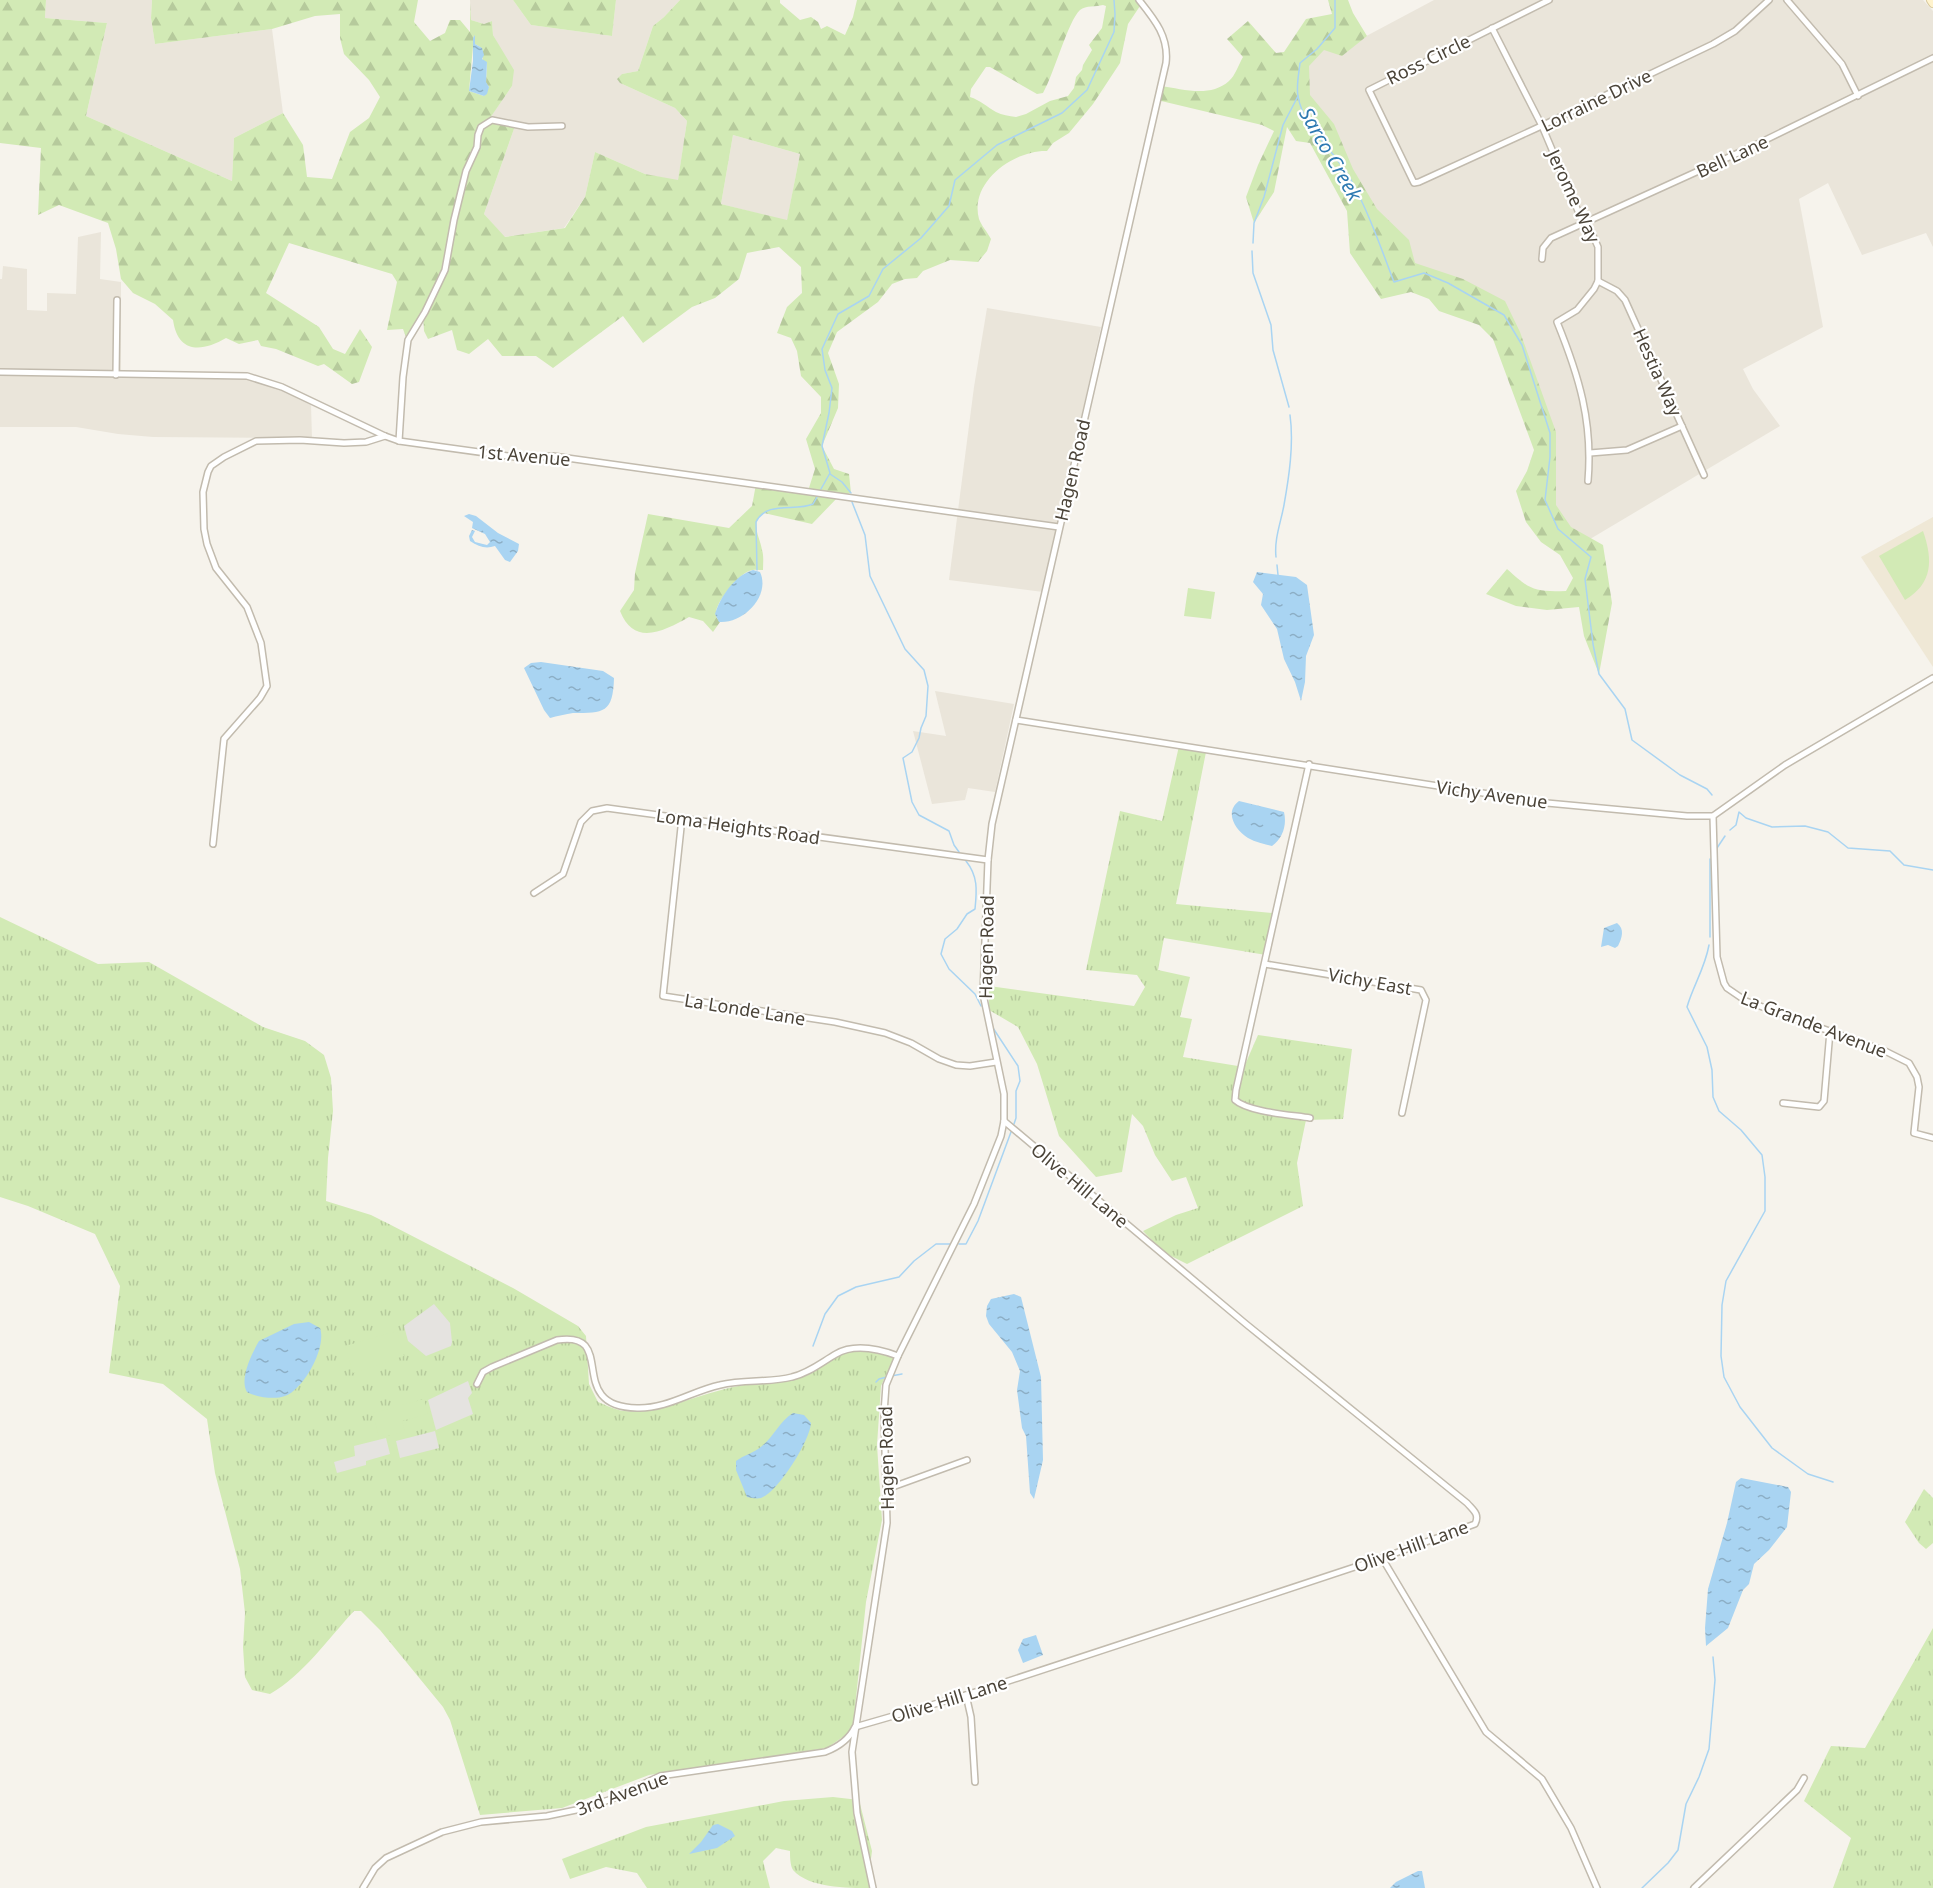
<svg xmlns="http://www.w3.org/2000/svg" width="1933" height="1888" viewBox="0 0 1933 1888" font-family="'Noto Sans',sans-serif">
<style>
.residential{fill:#eae5da}
.education{fill:#efe8d6}
.grass{fill:url(#grass-tufts)}
.forest{fill:url(#forest-firs);fill-rule:evenodd}
.garden{fill:#d2eab5}
.parking{fill:#e5e3e0}
.water{fill:url(#water-ripples)}
.lines{fill:none;stroke-linecap:round;stroke-linejoin:round}
.stream{stroke:#a9d4f2;stroke-width:1.5}
.street-casing{stroke:#c2bbae;stroke-width:8}
.secondary-casing{stroke:#d6c79b;stroke-width:10}
.street{stroke:#fff;stroke-width:5}
.secondary{stroke:#fff3cd;stroke-width:8}
.labels{text-anchor:middle;dominant-baseline:central;stroke-width:4.5;stroke-linejoin:round;paint-order:stroke}
.street-label{font-size:18px;fill:#4b4439;stroke:#fff}
.water-label{font-size:20px;font-style:italic;fill:#2e7ab2;stroke:#fff}
</style>
<defs>
<pattern id="grass-tufts" width="24" height="20" patternUnits="userSpaceOnUse" patternTransform="scale(1.5)"><rect width="24" height="20" fill="#d2eab5"/><path d="M3 7l-1-3M5 7V3M7 7l1-3M15 17l-1-3M17 17v-4M19 17l1-3" fill="none" stroke="#b6ca9c"/></pattern>
<pattern id="forest-firs" width="22" height="20" patternUnits="userSpaceOnUse" patternTransform="scale(1.5)"><rect width="22" height="20" fill="#d2eab5"/><path d="M5 1l3.5 6h-7zM16 11l3.5 6h-7z" fill="#b6ca9c"/></pattern>
<pattern id="water-ripples" width="26" height="14" patternUnits="userSpaceOnUse" patternTransform="scale(1.5)"><rect width="26" height="14" fill="#a9d4f2"/><path d="M2 4q2-2 4 0t4 0M15 11q2-2 4 0t4 0" fill="none" stroke="#8caec5"/></pattern>
</defs>
<rect width="100%" height="100%" fill="#f6f3ec"/>
<g class="residential">
<path d="M 46,0 L 152,0 L 151,18 L 155,44 L 272,29 L 283,113 L 234,138 L 232,181 L 86,116 L 107,23 L 45,18 Z"/>
<path d="M 470,0 L 513,0 L 531,25 L 612,36 L 616,0 L 680,0 L 664,17 L 653,26 L 638,71 L 622,74 L 620,83 L 675,108 L 687,121 L 678,181 L 645,174 L 595,152 L 585,197 L 564,228 L 504,237 L 484,214 L 515,126 L 487,122 L 512,86 L 502,52 L 493,35 L 492,21 L 484,24 L 471,20 Z"/>
<path d="M 1434,0 L 1923,0 L 1933,11 L 1933,247 L 1926,233 L 1862,255 L 1828,183 L 1799,199 L 1823,327 L 1743,369 L 1753,389 L 1780,426 L 1575,548 L 1549,541 L 1542,441 L 1509,334 L 1373,261 L 1294,57 L 1357,41 Z"/>
<path d="M 733,135 L 800,154 L 787,221 L 721,204 Z"/>
<path d="M 101,232 L 100,279 L 121,282 L 121,378 L 237,378 L 255,380 L 285,391 L 311,405 L 312,438 L 153,437 L 118,434 L 76,427 L 0,427 L 0,279 L 2,279 L 3,266 L 27,269 L 27,310 L 47,311 L 47,293 L 76,294 L 78,237 Z"/>
<path d="M 987,308 L 1101,327 L 1043,592 L 949,580 L 974,387 Z"/>
<path d="M 935,691 L 1014,704 L 995,792 L 968,788 L 965,800 L 932,804 L 913,731 L 946,736 Z"/>
</g>
<path class="education" d="M 1933,517 L 1933,667 L 1861,557 Z"/>
<g class="grass">
<path d="M 1179,746 L 1206,752 L 1176,904 L 1273,913 L 1266,955 L 1164,938 L 1158,970 L 1190,977 L 1180,1017 L 1192,1019 L 1183,1057 L 1244,1067 L 1258,1035 L 1352,1049 L 1343,1119 L 1306,1120 L 1297,1163 L 1303,1206 L 1187,1264 L 1163,1252 L 1143,1231 L 1176,1215 L 1198,1208 L 1186,1177 L 1172,1181 L 1155,1155 L 1143,1126 L 1132,1114 L 1122,1172 L 1096,1177 L 1059,1136 L 1037,1064 L 1018,1027 L 989,1010 L 989,986 L 1134,1006 L 1145,987 L 1137,975 L 1086,970 L 1120,811 L 1162,821 Z"/>
<path d="M 0,917 L 98,964 L 149,962 L 263,1027 L 305,1041 L 324,1055 L 331,1078 L 333,1111 L 328,1158 L 326,1201 L 371,1215 L 389,1224 L 513,1288 L 578,1326 L 586,1336 L 589,1384 L 598,1402 C 606,1405 615,1410 624,1411 C 661,1414 705,1391 744,1385 C 763,1382 783,1384 802,1377 C 816,1373 825,1362 837,1355 C 854,1346 877,1349 894,1358 L 881,1386 L 877,1445 L 882,1520 L 866,1602 L 853,1727 L 850,1732 L 827,1748 L 649,1775 L 562,1808 L 480,1815 L 450,1720 L 443,1707 L 380,1630 L 361,1611 L 354,1611 C 328,1639 303,1675 270,1694 L 252,1690 L 245,1677 L 243,1647 L 245,1613 L 240,1569 L 215,1473 L 207,1419 L 163,1384 L 109,1373 L 120,1286 L 95,1234 L 28,1206 L 0,1197 Z"/>
<path d="M 1924,1489 L 1933,1498 L 1933,1543 L 1926,1549 L 1919,1543 L 1905,1522 Z"/>
<path d="M 1933,1628 L 1933,1888 L 1833,1888 L 1851,1838 L 1804,1801 L 1831,1746 L 1865,1748 Z"/>
<path d="M 833,1797 L 859,1800 L 872,1851 L 869,1874 L 871,1888 C 846,1888 809,1888 793,1870 C 790,1865 790,1856 790,1851 L 776,1848 L 763,1861 L 770,1888 L 647,1888 L 637,1873 L 606,1867 L 570,1879 L 562,1859 L 646,1827 L 784,1801 Z"/>
</g>
<g class="forest">
<path d="M 0,0 L 46,0 L 45,18 L 107,23 L 86,116 L 232,181 L 234,138 L 283,113 L 303,145 L 307,177 L 332,179 L 350,132 L 369,118 L 380,97 L 369,80 L 344,54 L 340,38 L 340,14 L 315,16 L 272,29 L 155,44 L 151,18 L 152,0 L 418,0 L 414,22 L 430,41 L 445,33 L 450,20 L 460,20 L 470,32 L 470,3 L 471,20 L 484,24 L 492,21 L 493,35 L 514,70 L 512,86 L 488,121 L 515,126 L 484,214 L 505,237 L 565,228 L 585,197 L 595,152 L 645,174 L 678,180 L 687,121 L 675,108 L 620,83 L 617,79 L 622,74 L 638,71 L 653,26 L 664,17 L 680,0 L 780,0 L 780,3 L 800,20 L 811,17 L 818,22 L 821,29 L 827,26 L 845,35 L 853,17 L 857,0 L 1139,0 L 1142,3 L 1128,24 L 1120,63 L 1093,104 L 1069,133 L 1053,143 L 1047,151 C 1014,150 969,182 979,219 C 981,225 988,233 991,239 L 987,251 L 978,262 L 950,260 L 923,271 L 917,278 L 905,279 L 892,284 L 878,302 L 837,332 L 828,353 L 839,384 L 838,408 L 822,446 L 834,469 L 849,474 L 851,493 L 839,496 L 812,524 L 764,513 C 749,522 760,537 762,550 C 764,556 763,564 763,570 C 758,570 754,569 749,571 C 738,575 716,602 716,613 C 716,618 717,618 720,622 L 713,632 L 703,621 L 689,617 C 664,631 634,647 620,611 L 634,590 L 635,573 L 648,514 L 729,528 L 752,506 L 756,484 L 808,491 L 815,469 L 806,439 L 821,413 L 821,397 L 801,376 L 797,351 L 791,338 L 777,333 L 787,307 L 802,293 L 801,267 L 779,247 L 747,253 L 739,279 L 715,298 L 692,307 L 643,343 L 623,316 L 553,368 L 536,356 L 502,356 L 488,339 L 469,354 L 457,350 L 452,330 L 428,339 L 424,331 L 423,314 L 406,337 L 403,329 L 387,330 L 397,282 L 392,274 L 289,243 L 266,293 L 319,327 L 333,349 L 345,354 L 360,329 L 372,347 L 359,382 L 352,384 L 324,364 L 318,366 L 276,349 L 261,346 L 258,340 L 239,344 L 226,338 C 202,352 178,354 173,320 L 155,304 L 133,293 L 121,279 L 116,249 L 108,223 L 59,205 L 38,215 L 41,148 L 0,143 ZM 1103,5 L 1106,6 L 1102,28 L 1089,45 L 1092,50 L 1083,65 L 1082,70 L 1076,77 L 1074,88 L 1068,96 L 1050,101 L 1026,114 L 1016,117 C 1009,116 1002,115 996,112 C 987,107 980,100 970,97 L 971,89 L 986,67 L 990,67 L 1037,94 L 1043,93 C 1054,74 1068,21 1080,10 C 1086,5 1096,7 1103,5 ZM 474,35 L 475,44 C 486,49 481,53 483,61 L 487,63 L 486,83 L 489,87 L 484,96 L 469,91 ZM 733,135 L 800,154 L 787,220 L 721,204 Z"/>
<path d="M 513,0 L 616,0 L 612,36 L 531,25 Z"/>
<path d="M 1328,0 L 1348,0 L 1353,13 L 1367,36 L 1342,56 L 1324,50 L 1309,66 L 1310,95 L 1334,124 L 1353,169 L 1377,209 L 1409,240 L 1415,263 L 1463,279 L 1505,301 L 1520,332 L 1556,432 L 1556,505 L 1571,527 L 1603,545 L 1612,603 L 1599,674 L 1584,636 L 1579,607 L 1547,610 L 1516,606 L 1486,594 L 1507,569 C 1530,590 1534,592 1566,591 L 1573,578 L 1560,555 L 1541,542 L 1526,522 L 1516,491 L 1527,471 L 1534,450 L 1493,339 L 1479,325 L 1439,311 L 1429,299 L 1411,292 L 1381,299 L 1350,253 L 1347,211 L 1310,143 L 1296,141 L 1287,127 L 1274,192 L 1254,223 L 1246,197 L 1258,165 L 1274,131 L 1262,125 L 1157,100 L 1161,86 C 1183,89 1210,98 1229,81 C 1235,76 1239,64 1243,57 L 1227,39 L 1248,21 L 1276,53 L 1284,52 L 1306,19 L 1332,14 Z"/>
</g>
<g class="garden">
<path d="M 1923,531 C 1933,560 1933,583 1905,600 L 1879,556 Z"/>
<path d="M 1188,588 L 1215,592 L 1211,619 L 1184,616 Z"/>
<path d="M 397,1331 L 404,1356 L 353,1373 L 345,1346 Z"/>
<path d="M 424,1399 L 428,1414 L 402,1421 L 405,1432 L 379,1438 L 373,1413 Z"/>
</g>
<g class="parking">
<path d="M 434,1304 L 450,1323 L 452,1342 L 451,1346 L 426,1356 L 408,1341 L 404,1326 Z"/>
<path d="M 468,1381 L 472,1393 L 468,1398 L 473,1414 L 436,1430 L 428,1400 Z"/>
<path d="M 435,1431 L 439,1448 L 400,1458 L 396,1441 Z"/>
<path d="M 386,1438 L 390,1454 L 366,1461 L 366,1465 L 337,1473 L 334,1462 L 355,1456 L 354,1446 Z"/>
</g>
<g class="water">
<path d="M 475,35 L 475,44 L 482,48 L 484,55 L 482,59 L 487,62 L 486,82 L 489,87 L 487,94 L 484,96 L 469,91 L 473,61 L 473,38 Z"/>
<path d="M 469,514 L 476,516 L 498,533 L 519,544 L 518,551 L 510,562 L 505,560 L 495,546 C 486,549 479,547 470,541 L 469,536 L 472,530 L 475,531 L 472,537 L 475,542 L 487,545 L 490,542 L 485,534 L 472,528 L 473,522 L 464,516 Z"/>
<path d="M 753,570 L 760,572 C 771,596 743,624 719,622 L 715,614 C 720,597 735,575 753,570 Z"/>
<path d="M 1257,572 L 1296,577 L 1307,585 L 1314,635 L 1306,656 L 1305,682 L 1301,701 L 1295,682 L 1284,659 L 1277,629 L 1261,605 L 1263,594 L 1253,582 Z"/>
<path d="M 541,662 L 603,671 L 614,678 C 613,713 604,713 573,713 C 566,714 557,716 550,718 L 544,710 L 524,668 L 531,663 Z"/>
<path d="M 1239,801 L 1284,812 C 1287,825 1283,838 1272,846 C 1264,844 1255,842 1248,838 C 1235,830 1224,812 1239,801 Z"/>
<path d="M 1617,923 C 1625,929 1622,938 1618,946 L 1615,948 L 1608,945 L 1601,947 L 1604,928 Z"/>
<path d="M 1014,1294 L 1021,1297 L 1041,1377 L 1043,1460 L 1034,1499 L 1030,1493 L 1026,1436 L 1022,1428 L 1017,1390 L 1020,1371 L 1012,1352 L 989,1324 L 986,1316 L 987,1306 L 991,1299 Z"/>
<path d="M 309,1322 L 320,1328 C 327,1347 304,1389 285,1396 C 275,1400 256,1397 247,1392 C 239,1379 252,1353 259,1341 L 294,1324 Z"/>
<path d="M 793,1413 L 804,1415 L 811,1423 C 810,1441 778,1492 761,1498 C 756,1499 752,1498 747,1497 L 736,1470 L 736,1461 C 744,1455 754,1453 762,1446 C 774,1436 779,1422 793,1413 Z"/>
<path d="M 1741,1478 L 1788,1487 L 1791,1492 L 1787,1527 L 1769,1550 L 1754,1564 L 1749,1584 L 1743,1590 L 1728,1628 L 1706,1646 L 1705,1628 L 1708,1589 L 1727,1523 L 1736,1482 Z"/>
<path d="M 1036,1635 L 1043,1655 L 1023,1663 L 1018,1650 L 1023,1639 Z"/>
<path d="M 718,1824 L 732,1831 L 735,1836 L 717,1848 L 689,1854 L 701,1842 L 713,1825 Z"/>
<path d="M 1418,1871 L 1422,1871 L 1425,1888 L 1390,1888 L 1396,1882 Z"/>
</g>
<g class="lines">
<g class="stream">
<path d="M 1335,0 L 1335,28 L 1317,49 L 1300,63 C 1299,73 1296,86 1298,96 C 1303,128 1336,152 1351,180 C 1369,213 1381,248 1394,282 L 1424,273 L 1448,283 L 1504,315 L 1522,345 L 1550,433 L 1550,457 L 1545,500 L 1558,529 L 1591,557 L 1585,579 L 1593,644 L 1599,674 L 1625,709 L 1632,740 L 1680,775 L 1707,789 L 1712,795"/>
<path d="M 1253,243 L 1254,223 L 1264,197 L 1283,125 L 1298,96"/>
<path d="M 1252,251 L 1253,273 L 1271,325 L 1273,350 L 1289,407"/>
<path d="M 830,474 L 842,482 L 851,493"/>
<path d="M 821,489 L 830,473 L 822,446 L 829,413 L 832,388 L 825,370 L 822,349 L 838,314 L 869,296 L 883,269 L 921,238 L 949,206 L 955,180 L 997,145 L 1062,113 L 1087,90 L 1114,32 L 1115,14 L 1114,0"/>
<path d="M 852,502 L 865,535 L 870,576 L 905,649 L 924,670 L 928,686 L 926,716 L 921,728 L 919,738 L 912,752 L 903,758 L 912,802 L 919,815 L 949,831 L 954,845 L 959,852"/>
<path d="M 1276,557 C 1274,539 1281,522 1284,505 C 1289,477 1294,444 1290,415"/>
<path d="M 1277,565 L 1278,575"/>
<path d="M 757,570 L 756,522 C 767,500 795,512 813,504 L 817,497"/>
<path d="M 1730,830 L 1736,825 L 1739,812 L 1746,818 L 1772,827 L 1805,826 L 1828,832 L 1848,848 L 1890,851 L 1904,865 L 1933,870"/>
<path d="M 1717,848 L 1725,836"/>
<path d="M 1710,859 L 1710,937"/>
<path d="M 966,861 C 978,876 977,890 975,909 L 967,914 L 957,929 L 945,939 L 941,954 L 949,969 L 975,994 L 981,1006"/>
<path d="M 1709,945 C 1705,968 1693,986 1687,1007 L 1707,1047 L 1712,1070 L 1713,1097 L 1719,1111 L 1741,1130 L 1762,1155 L 1765,1177 L 1765,1211 L 1726,1281 L 1722,1305 L 1721,1356 L 1724,1377 L 1740,1407 L 1772,1448 L 1808,1474 L 1833,1482"/>
<path d="M 993,1028 L 1018,1066 L 1020,1081 L 1016,1091 L 1016,1118 L 1014,1124"/>
<path d="M 959,1244 L 966,1244 L 978,1221 L 1011,1132"/>
<path d="M 813,1346 L 825,1314 L 838,1296 L 856,1287 L 899,1277 L 914,1261 L 936,1244 L 950,1244"/>
<path d="M 891,1376 L 902,1374"/>
<path d="M 876,1382 L 879,1379 L 887,1377"/>
<path d="M 1642,1888 L 1668,1863 L 1678,1850 L 1686,1804 L 1699,1777 L 1709,1749 L 1715,1680 L 1713,1657"/>
</g>
<defs>
<g id="street">
<path d="M 1549,0 L 1369,90 L 1414,183 L 1419,182 L 1537,128 L 1713,44 L 1735,31 L 1769,0"/>
<path d="M 1787,0 L 1842,64 L 1858,96"/>
<path d="M 1492,28 L 1542,126 L 1578,211 L 1591,231 L 1598,247 L 1598,281 L 1594,289 L 1577,310 L 1557,322 C 1579,376 1593,422 1588,481"/>
<path d="M 1542,259 L 1543,248 L 1551,238 L 1749,148 L 1933,58"/>
<path d="M 1598,281 L 1617,291 L 1625,300 L 1704,475"/>
<path d="M 0,372 L 247,376 L 282,387 L 385,436 L 399,441 L 522,458 L 553,456 L 1059,527"/>
<path d="M 116,375 L 117,300"/>
<path d="M 399,441 L 403,377 L 408,340 L 425,312 L 445,270 L 454,220 L 466,171 L 477,147 L 478,135 L 481,127 L 492,120 L 528,127 L 562,126"/>
<path d="M 1590,453 L 1627,450 L 1682,426"/>
<path d="M 1016,720 L 1547,803 L 1687,816 L 1713,816 L 1785,765 L 1933,678"/>
<path d="M 1309,764 L 1236,1090 L 1235,1100 C 1248,1112 1292,1115 1310,1118"/>
<path d="M 1713,816 L 1717,957 L 1724,983 L 1727,988 L 1746,1001 L 1885,1051 L 1909,1063 L 1917,1077 L 1919,1087 L 1914,1133 L 1933,1138"/>
<path d="M 682,818 L 663,996 L 835,1022 L 885,1033 L 911,1043 L 939,1059 L 956,1065 L 970,1066 L 996,1062"/>
<path d="M 213,844 L 224,739 L 260,698 L 267,686 L 261,643 L 247,607 L 216,568 L 207,544 L 204,529 L 203,492 L 208,472 L 211,466 L 224,457 L 256,441 L 300,440 L 344,443 L 366,442 L 385,436"/>
<path d="M 534,893 L 563,874 L 581,822 L 592,811 L 607,808 L 988,860"/>
<path d="M 1265,964 L 1421,990 L 1426,1000 L 1402,1113"/>
<path d="M 1783,1103 L 1819,1107 L 1824,1101 L 1830,1031"/>
<path d="M 477,1384 L 483,1372 L 492,1367 L 557,1340 C 620,1330 563,1407 637,1408 C 667,1409 692,1391 720,1385 C 744,1379 769,1383 792,1377 C 809,1373 822,1362 836,1354 C 855,1343 879,1349 898,1356"/>
<path d="M 887,1489 L 967,1460"/>
<path d="M 1382,1558 L 1486,1732 L 1542,1779 L 1571,1828 L 1597,1888"/>
<path d="M 966,1695 L 971,1717 L 975,1782"/>
<path d="M 363,1888 L 375,1868 L 386,1858 L 442,1832 L 481,1822 L 547,1816 L 576,1810 L 612,1799 L 660,1776 L 825,1752 C 838,1747 849,1740 855,1727 L 966,1695 L 1258,1599 L 1382,1558 L 1475,1524 C 1480,1514 1473,1510 1467,1503 L 1246,1324 L 1004,1121"/>
<path d="M 873,1888 L 857,1813 L 852,1752 L 887,1523 L 884,1413 L 886,1385 L 898,1356 L 974,1204 L 1001,1136 L 1004,1121 L 1004,1094 L 983,994 L 988,860 L 992,824 L 1166,63 C 1169,37 1155,20 1139,0"/>
<path d="M 1694,1888 L 1797,1790 L 1804,1778"/>
</g>
<path id="secondary" d="M 1931,0 L 1933,3"/>
</defs>
<use href="#street" class="street-casing"/>
<use href="#secondary" class="secondary-casing"/>
<use href="#street" class="street"/>
<use href="#secondary" class="secondary"/>
</g>
<g class="labels">
<g class="street-label">
<text transform="translate(1428 59) rotate(-26)">Ross Circle</text>
<text transform="translate(1596 100) rotate(-26)">Lorraine Drive</text>
<text transform="translate(1732 156) rotate(-25)">Bell Lane</text>
<text transform="translate(1574 196) rotate(65)">Jerome Way</text>
<text transform="translate(1658 372) rotate(66)">Hestia Way</text>
<text transform="translate(524 455) rotate(5)">1st Avenue</text>
<text transform="translate(1072 470) rotate(-77)">Hagen Road</text>
<text transform="translate(1492 794) rotate(8)">Vichy Avenue</text>
<text transform="translate(738 826) rotate(8)">Loma Heights Road</text>
<text transform="translate(986 947) rotate(-89)">Hagen Road</text>
<text transform="translate(1370 981) rotate(10)">Vichy East</text>
<text transform="translate(745 1009) rotate(9)">La Londe Lane</text>
<text transform="translate(1814 1024) rotate(21)">La Grande Avenue</text>
<text transform="translate(1080 1185) rotate(40)">Olive Hill Lane</text>
<text transform="translate(886 1458) rotate(-91)">Hagen Road</text>
<text transform="translate(1411 1546) rotate(-20)">Olive Hill Lane</text>
<text transform="translate(949 1699) rotate(-17)">Olive Hill Lane</text>
<text transform="translate(622 1793) rotate(-20)">3rd Avenue</text>
</g>
<g class="water-label">
<text transform="translate(1331 154) rotate(60)">Sarco Creek</text>
</g>
</g>
</svg>
